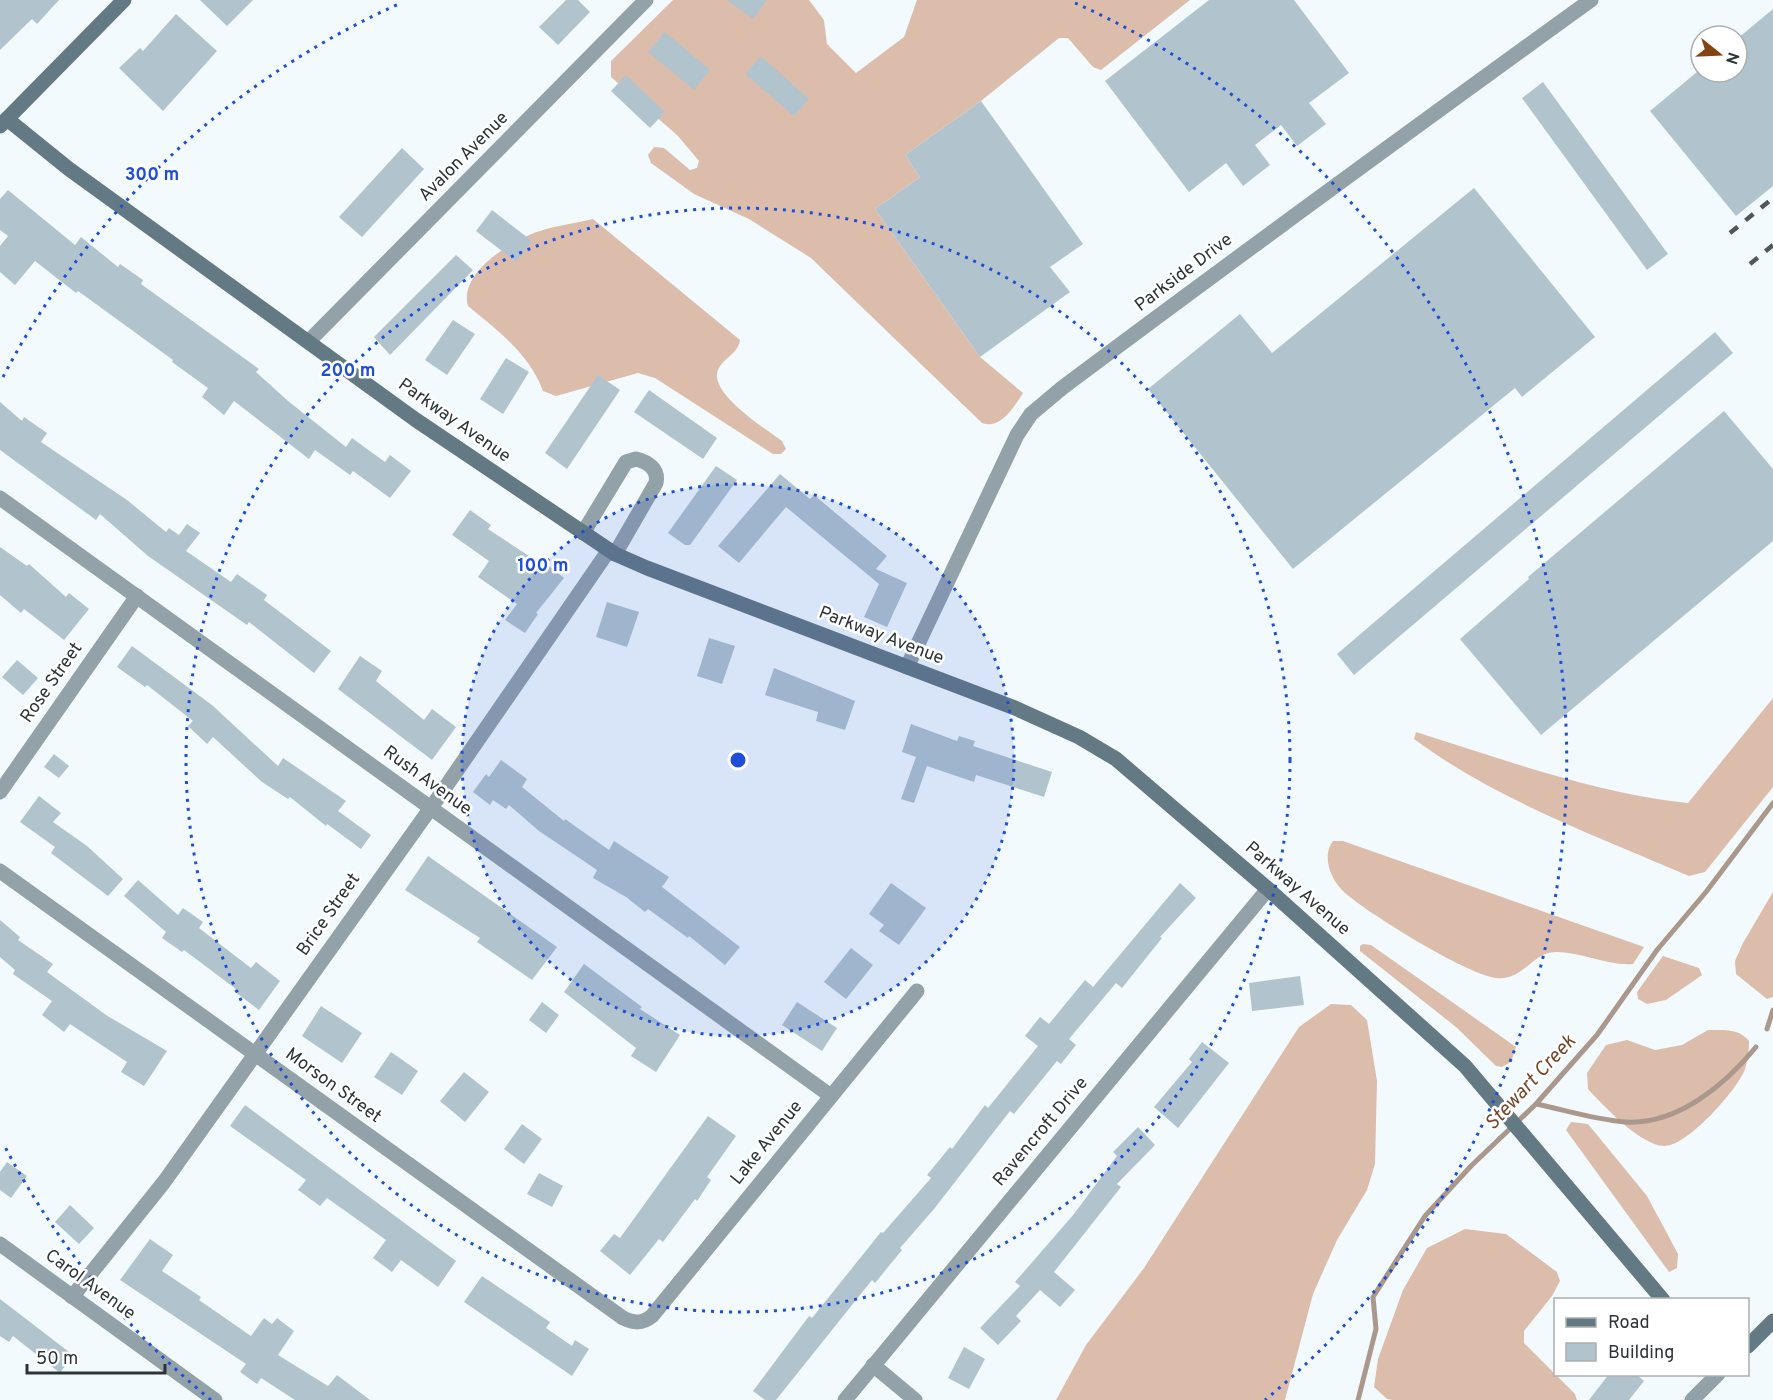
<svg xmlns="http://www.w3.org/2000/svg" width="1773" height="1400" viewBox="0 0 1773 1400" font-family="Overpass,sans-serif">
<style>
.forest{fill:#dcbdab}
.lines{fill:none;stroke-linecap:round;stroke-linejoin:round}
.stream{stroke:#ab988c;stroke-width:5}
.building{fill:#b1c4cd}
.street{stroke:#93a2a9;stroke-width:15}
.secondary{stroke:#637983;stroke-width:15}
.rail{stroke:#4f575a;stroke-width:4.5;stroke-dasharray:10 10;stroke-linecap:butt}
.ring{fill:none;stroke:#1d4ed8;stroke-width:3;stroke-dasharray:3 6}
.labels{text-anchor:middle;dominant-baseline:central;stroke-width:5;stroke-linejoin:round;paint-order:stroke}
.street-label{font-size:18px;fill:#2c3437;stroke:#fff}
.water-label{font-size:20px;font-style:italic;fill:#74472c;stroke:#fff}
.centre{fill:#1d4ed8;stroke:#fff;stroke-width:3}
.ring-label{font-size:18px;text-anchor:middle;font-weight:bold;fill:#1d4ed8;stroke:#fff;stroke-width:5;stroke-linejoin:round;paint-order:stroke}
</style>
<rect width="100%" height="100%" fill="#f2fafd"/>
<g class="forest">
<path d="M 673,0 L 809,0 L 824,20 L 827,44 L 856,73 L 904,37 L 917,0 L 1190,0 L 1101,70 L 1093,67 L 1068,38 L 1059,38 L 981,101 L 905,155 L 920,177 L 875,209 L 980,357 L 1023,393 C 1014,407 1000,430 982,423 L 811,258 L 749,219 L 694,194 L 651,163 L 648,155 L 654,147 L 664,148 L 690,170 L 697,168 L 699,161 L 678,136 L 611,77 L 611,61 Z"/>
<path d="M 593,219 L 740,340 C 738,354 724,357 718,370 C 708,393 767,430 782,441 L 786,449 L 781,454 L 773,454 L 655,378 L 638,373 L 556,396 L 543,391 C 529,353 498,331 468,306 C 458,272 515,238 543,230 C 559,225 576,223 593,219 Z"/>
<path d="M 1773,698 L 1773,787 L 1705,872 L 1689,876 C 1597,836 1496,800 1414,739 L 1416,732 C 1505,760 1595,793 1688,803 Z"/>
<path d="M 1333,841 L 1343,841 L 1644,947 L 1633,964 C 1607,966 1582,952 1556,952 C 1532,952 1524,981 1496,978 C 1466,974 1369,914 1345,893 C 1331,881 1321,856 1333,841 Z"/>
<path d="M 1773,892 L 1773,997 L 1767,999 L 1736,974 L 1735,961 L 1743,943 Z"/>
<path d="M 1363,944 L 1371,945 L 1516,1047 L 1511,1062 L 1502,1067 L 1496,1066 L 1456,1027 L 1360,951 L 1360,946 Z"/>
<path d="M 1663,956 L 1699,968 L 1702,975 L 1666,1000 L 1647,1004 L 1638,999 L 1637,992 Z"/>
<path d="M 1331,1004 L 1351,1005 L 1367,1020 L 1377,1081 L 1375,1164 L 1367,1190 L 1337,1240 L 1313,1294 L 1285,1400 L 1056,1400 L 1086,1345 L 1144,1268 L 1299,1027 Z"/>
<path d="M 1708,1030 C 1724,1030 1739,1028 1749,1041 C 1749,1050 1748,1060 1745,1069 C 1738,1089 1687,1147 1664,1146 C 1640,1145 1604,1106 1588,1089 L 1587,1073 L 1606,1045 L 1627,1040 L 1655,1050 L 1682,1045 Z"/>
<path d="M 1571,1122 L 1588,1124 L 1647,1196 L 1678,1254 L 1677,1268 L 1669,1272 L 1566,1130 Z"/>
<path d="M 1465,1229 L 1506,1234 L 1557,1272 L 1560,1281 L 1552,1296 L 1524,1331 L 1524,1343 L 1575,1394 L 1577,1400 L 1393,1400 L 1387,1399 L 1374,1387 L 1378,1359 L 1403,1290 L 1427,1248 Z"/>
</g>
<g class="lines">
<g class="stream">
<path d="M 1767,1029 L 1773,1010"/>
<path d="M 1536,1104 C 1565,1110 1596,1120 1626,1122 C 1677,1125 1725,1085 1756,1047"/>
<path d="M 1358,1400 L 1376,1329 L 1373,1297 L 1425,1216 L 1471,1166 L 1536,1104 L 1597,1035 L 1657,950 L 1706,892 L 1773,803"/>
</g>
</g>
<g class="building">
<path d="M 0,0 L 59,0 L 37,24 L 32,19 L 0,50 Z"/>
<path d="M 200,0 L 253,0 L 227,26 Z"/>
<path d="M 566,0 L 578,0 L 590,12 L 558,45 L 539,27 Z"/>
<path d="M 727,0 L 767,0 L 753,19 Z"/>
<path d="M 1209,0 L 1294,0 L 1349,73 L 1309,103 L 1326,124 L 1297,146 L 1281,125 L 1255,145 L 1270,165 L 1243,186 L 1226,163 L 1189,192 L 1105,81 Z"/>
<path d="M 1773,9 L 1773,186 L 1736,216 L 1650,111 L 1697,72 L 1737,72 L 1737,39 Z"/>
<path d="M 176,14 L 217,51 L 163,111 L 119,68 L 140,48 L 143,51 Z"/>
<path d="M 665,32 L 710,70 L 694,90 L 648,52 Z"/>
<path d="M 761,56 L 809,99 L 794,116 L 745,74 Z"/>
<path d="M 626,75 L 665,112 L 650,128 L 611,91 Z"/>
<path d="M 1543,82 L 1668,254 L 1647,270 L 1522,98 Z"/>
<path d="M 981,101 L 1083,244 L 1050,267 L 1070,292 L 980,357 L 875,209 L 920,177 L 905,155 Z"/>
<path d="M 402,148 L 424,169 L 362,237 L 339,217 Z"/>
<path d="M 1474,188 L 1595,337 L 1522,397 L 1515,388 L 1293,569 L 1148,389 L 1240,314 L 1272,353 Z"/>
<path d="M 8,190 L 75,245 L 81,237 L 118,267 L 120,264 L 143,280 L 141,284 L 259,369 L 256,372 L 288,401 L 346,447 L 352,438 L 385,462 L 390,455 L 411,471 L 390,498 L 353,471 L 350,475 L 315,450 L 309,459 L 234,401 L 224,415 L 202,397 L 208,388 L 172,362 L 173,360 L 78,291 L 76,293 L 35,261 L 15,285 L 0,272 L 0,246 L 8,236 L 0,230 L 0,199 Z"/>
<path d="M 492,210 L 532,241 L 516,262 L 476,231 Z"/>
<path d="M 456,255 L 473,270 L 390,355 L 374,337 Z"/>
<path d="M 453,320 L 475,334 L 447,375 L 425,360 Z"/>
<path d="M 1715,332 L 1733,353 L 1354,675 L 1337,654 Z"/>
<path d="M 506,358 L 529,372 L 503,414 L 480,399 Z"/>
<path d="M 598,375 L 620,390 L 567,469 L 545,453 Z"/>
<path d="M 649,390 L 717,438 L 703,459 L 634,412 Z"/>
<path d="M 0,402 L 22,421 L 24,417 L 47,433 L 41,442 L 127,500 L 166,532 L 169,528 L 179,535 L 187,524 L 200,533 L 186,551 L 231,582 L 237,574 L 267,595 L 264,600 L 331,651 L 314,673 L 249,622 L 247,625 L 148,556 L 100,514 L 96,520 L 0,450 Z"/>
<path d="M 1724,411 L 1773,469 L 1773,541 L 1541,735 L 1460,639 L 1529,579 L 1528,577 Z"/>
<path d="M 716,466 L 737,480 L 690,545 L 685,545 L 668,533 Z"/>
<path d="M 780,474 L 810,499 L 814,495 L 887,556 L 876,569 L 907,583 L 887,627 L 864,617 L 879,584 L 786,507 L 739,563 L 718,546 Z"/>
<path d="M 470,510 L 491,525 L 488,529 L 535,560 L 538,557 L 564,578 L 536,613 L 538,614 L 525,633 L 505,620 L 517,604 L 478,577 L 489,561 L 452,535 Z"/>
<path d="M 0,547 L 27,566 L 29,564 L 66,597 L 69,593 L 89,609 L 64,640 L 24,609 L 21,613 L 0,595 Z"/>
<path d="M 607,602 L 639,612 L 627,647 L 596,637 Z"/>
<path d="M 709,638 L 735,646 L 722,684 L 697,676 Z"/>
<path d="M 132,646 L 212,705 L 278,766 L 283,758 L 346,801 L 338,811 L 371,835 L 361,849 L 327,824 L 326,826 L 290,797 L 288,799 L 262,782 L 213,737 L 207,744 L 188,726 L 193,721 L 147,685 L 145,687 L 117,667 Z"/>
<path d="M 360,656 L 382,671 L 376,681 L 424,720 L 432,709 L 456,727 L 432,760 L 338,689 Z"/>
<path d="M 17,660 L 38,678 L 23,695 L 2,677 Z"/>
<path d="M 774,668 L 855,701 L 845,730 L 816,721 L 818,712 L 765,695 Z"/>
<path d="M 911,724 L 957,741 L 959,736 L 975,741 L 973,746 L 1052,772 L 1044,797 L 976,775 L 974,782 L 927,766 L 914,803 L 901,799 L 916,757 L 902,752 Z"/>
<path d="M 54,754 L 69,766 L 59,778 L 44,767 Z"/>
<path d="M 501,760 L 527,779 L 522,787 L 564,821 L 565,819 L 609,850 L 614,841 L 669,877 L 662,887 L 740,947 L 725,965 L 689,936 L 688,938 L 648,909 L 645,912 L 626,897 L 593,878 L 597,870 L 539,831 L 509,805 L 506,809 L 493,800 L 490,805 L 473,792 L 486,774 L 489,777 Z"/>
<path d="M 39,796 L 61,813 L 53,822 L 87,846 L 123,879 L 108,896 L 51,853 L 55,847 L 20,822 Z"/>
<path d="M 428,856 L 557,947 L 532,980 L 477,942 L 480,938 L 405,890 Z"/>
<path d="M 138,880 L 178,915 L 183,908 L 203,922 L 199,928 L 251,968 L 256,962 L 280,981 L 259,1010 L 234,991 L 236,989 L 184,950 L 182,952 L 162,938 L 166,932 L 124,896 Z"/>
<path d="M 891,883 L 926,908 L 899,945 L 879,931 L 884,925 L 869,914 Z"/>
<path d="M 1180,883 L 1196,898 L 1160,937 L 1162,938 L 1122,988 L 1116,983 L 1069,1039 L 1076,1045 L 1061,1064 L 1057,1061 L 1014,1114 L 1010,1111 L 934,1209 L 900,1248 L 902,1250 L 875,1283 L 872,1280 L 776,1400 L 765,1400 L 753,1391 L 809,1316 L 812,1318 L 881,1232 L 883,1233 L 931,1178 L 927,1175 L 950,1147 L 952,1149 L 985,1105 L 988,1108 L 1038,1046 L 1025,1036 L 1040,1017 L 1049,1024 L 1085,980 L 1093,987 Z"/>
<path d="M 0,920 L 20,937 L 18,940 L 53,964 L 47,972 L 106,1015 L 167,1051 L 144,1086 L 121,1072 L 127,1062 L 70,1024 L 64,1032 L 42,1015 L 52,1001 L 13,974 L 15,970 L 0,957 Z"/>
<path d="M 851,948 L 873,965 L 846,999 L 824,982 Z"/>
<path d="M 584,964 L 642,1007 L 640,1009 L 680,1035 L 656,1072 L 631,1056 L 636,1048 L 564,992 Z"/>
<path d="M 1300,976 L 1304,1005 L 1252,1011 L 1249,983 Z"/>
<path d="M 542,1002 L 559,1015 L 546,1033 L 529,1020 Z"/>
<path d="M 797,1002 L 837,1028 L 822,1051 L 782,1025 Z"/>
<path d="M 321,1006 L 362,1033 L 342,1063 L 302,1036 Z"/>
<path d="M 1202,1042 L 1229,1063 L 1178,1128 L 1154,1107 L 1192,1062 L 1189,1059 Z"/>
<path d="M 391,1052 L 418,1071 L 402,1095 L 374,1077 Z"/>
<path d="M 464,1072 L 489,1092 L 465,1122 L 440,1101 Z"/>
<path d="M 245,1105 L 456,1261 L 438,1287 L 401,1260 L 392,1272 L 373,1258 L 386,1240 L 327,1198 L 320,1206 L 298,1190 L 306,1180 L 230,1126 Z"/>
<path d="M 708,1116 L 736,1136 L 707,1177 L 711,1180 L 697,1201 L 695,1199 L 663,1242 L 659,1239 L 630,1275 L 600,1251 L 614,1234 L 620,1238 Z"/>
<path d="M 522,1124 L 542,1139 L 524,1164 L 504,1149 Z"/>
<path d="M 1138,1127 L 1155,1145 L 1117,1184 L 1121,1187 L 1054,1272 L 1075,1290 L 1060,1307 L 1040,1290 L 1016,1316 L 1021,1321 L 998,1345 L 980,1328 L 1020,1286 L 1015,1282 L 1074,1214 L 1117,1156 L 1113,1152 Z"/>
<path d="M 7,1162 L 27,1176 L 11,1198 L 0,1190 L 0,1172 Z"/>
<path d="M 539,1173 L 563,1186 L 552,1207 L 527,1194 Z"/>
<path d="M 70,1205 L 94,1228 L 79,1244 L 55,1222 Z"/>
<path d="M 150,1239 L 173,1255 L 162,1271 L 201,1297 L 199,1300 L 251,1336 L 264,1318 L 272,1324 L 277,1318 L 294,1331 L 278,1355 L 328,1386 L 337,1375 L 370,1400 L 295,1400 L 261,1378 L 257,1384 L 240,1372 L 246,1364 L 120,1280 Z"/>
<path d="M 482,1276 L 550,1322 L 546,1328 L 572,1346 L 575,1340 L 589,1349 L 572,1376 L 464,1302 Z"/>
<path d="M 0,1299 L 73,1355 L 60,1373 L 13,1336 L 9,1342 L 0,1336 Z"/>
<path d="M 964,1347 L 985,1359 L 969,1389 L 948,1378 Z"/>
<path d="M 1609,1374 L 1636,1374 L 1644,1381 L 1629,1400 L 1589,1400 Z"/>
</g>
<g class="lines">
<g class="street">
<path d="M 309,341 L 646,0"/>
<path d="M 0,498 L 831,1096"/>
<path d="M 583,533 L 626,462 L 636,459 C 648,462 659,469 656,483 L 615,554"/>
<path d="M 907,667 L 1017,435 L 1031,414 L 1062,388 C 1237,257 1414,128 1591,0"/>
<path d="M 0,792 L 137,596"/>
<path d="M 0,871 L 623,1318 C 634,1323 642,1324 652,1316 L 917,991"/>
<path d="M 0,1244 L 215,1400"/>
<path d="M 72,1297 L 164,1182 L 440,795 L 609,550"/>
<path d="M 873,1365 L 915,1400"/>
<path d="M 845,1400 L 1268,889"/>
<path d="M 1692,1400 L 1718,1374"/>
</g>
<g class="secondary">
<path d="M 7,119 L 69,169 L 416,420 L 615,554 L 647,568 L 1015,708 L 1079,737 L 1116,759 L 1268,889 L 1465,1066 L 1663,1300"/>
<path d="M 0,126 L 124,0"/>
<path d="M 1748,1346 L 1773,1321"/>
</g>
<g class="rail">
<path d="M 1730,233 L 1773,198"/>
<path d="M 1750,264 L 1773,245"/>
</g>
</g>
<circle cx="738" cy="760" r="276" fill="#1d4ed8" fill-opacity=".12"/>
<g class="ring">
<circle cx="738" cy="760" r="276"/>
<circle cx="738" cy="760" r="552"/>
<path d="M211 1400A829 829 0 0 1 3 1143M3 377A829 829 0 0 1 401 3M1075 3A829 829 0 0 1 1265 1400"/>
</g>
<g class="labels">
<g class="street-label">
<text transform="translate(464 157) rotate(-45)">Avalon Avenue</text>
<text transform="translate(1184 273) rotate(-37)">Parkside Drive</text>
<text transform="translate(454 421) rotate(35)">Parkway Avenue</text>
<text transform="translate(881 636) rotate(21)">Parkway Avenue</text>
<text transform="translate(52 683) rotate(-55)">Rose Street</text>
<text transform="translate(427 781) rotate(36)">Rush Avenue</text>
<text transform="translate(1297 889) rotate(41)">Parkway Avenue</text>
<text transform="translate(329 915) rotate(-55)">Brice Street</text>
<text transform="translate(333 1086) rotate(36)">Morson Street</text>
<text transform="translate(1041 1132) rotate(-50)">Ravencroft Drive</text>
<text transform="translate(767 1143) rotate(-51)">Lake Avenue</text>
<text transform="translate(90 1285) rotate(36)">Carol Avenue</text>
</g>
<g class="water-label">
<text transform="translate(1531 1083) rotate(-47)">Stewart Creek</text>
</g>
</g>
<circle cx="738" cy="760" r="9" class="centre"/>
<g class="ring-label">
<text x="152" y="180">300 m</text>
<text x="348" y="376">200 m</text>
<text x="543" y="571">100 m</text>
</g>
<rect x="1554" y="1298" width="195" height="78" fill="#ffffff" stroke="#abaeaf" stroke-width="1.5"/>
<rect x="1566" y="1318" width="30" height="9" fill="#637983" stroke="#abaeaf" stroke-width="1.5"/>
<text x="1608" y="1328" font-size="18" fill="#2c3437">Road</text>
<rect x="1566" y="1343" width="30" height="18" fill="#b1c4cd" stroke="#abaeaf" stroke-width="1.5"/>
<text x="1608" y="1358" font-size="18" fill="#2c3437">Building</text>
<g transform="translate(1719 54) rotate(108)"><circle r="28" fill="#ffffff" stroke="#abaeaf" stroke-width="1.5"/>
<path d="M0-4.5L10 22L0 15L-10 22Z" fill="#854311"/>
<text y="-9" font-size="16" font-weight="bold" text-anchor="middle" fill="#2c3437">N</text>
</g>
<path d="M27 1364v9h138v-9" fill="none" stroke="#2c3437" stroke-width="3"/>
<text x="36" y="1364" font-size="18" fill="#2c3437" stroke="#ffffff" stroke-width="4.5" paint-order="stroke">50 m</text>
</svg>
